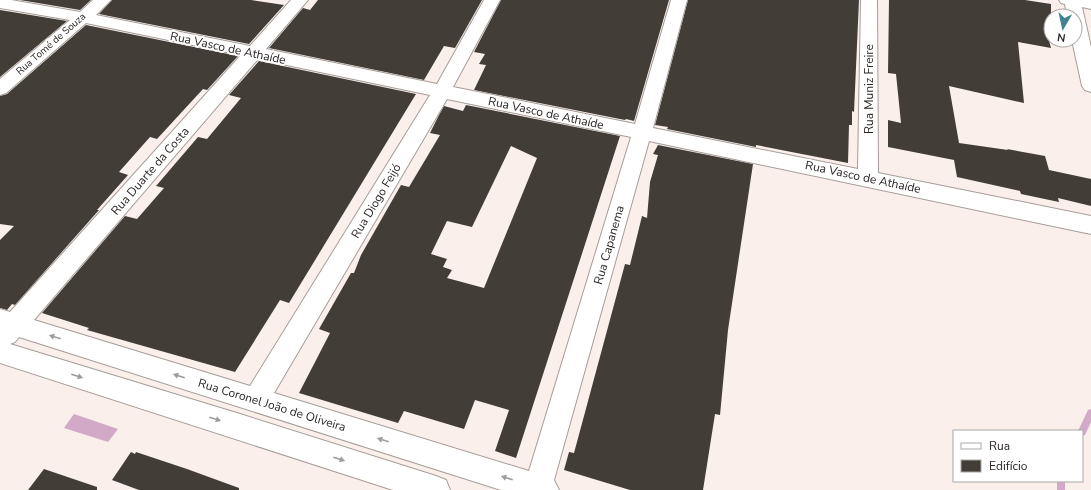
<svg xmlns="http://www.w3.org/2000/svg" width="1091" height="490" viewBox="0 0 1091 490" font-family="'Nunito Sans',sans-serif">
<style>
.water{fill:#d2a9c7}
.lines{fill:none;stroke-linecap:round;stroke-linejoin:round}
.stream{fill:#d2a9c7;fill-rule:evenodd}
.building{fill:#423e37;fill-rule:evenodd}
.minor-casing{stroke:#a69d99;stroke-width:2}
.minor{fill:#fff;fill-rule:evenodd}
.oneway{fill:#9f9d9d}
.labels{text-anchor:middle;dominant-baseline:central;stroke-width:4;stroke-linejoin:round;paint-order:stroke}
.far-street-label{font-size:10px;fill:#2a2625;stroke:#fff}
.street-label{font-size:12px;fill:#2a2625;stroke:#fff}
</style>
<rect width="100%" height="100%" fill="#faefeb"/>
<path class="water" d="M 74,414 L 118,429 L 108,442 L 64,428 Z"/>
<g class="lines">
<g class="stream">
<path d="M 1091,409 L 1091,422 L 1085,435 L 1082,436 L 1082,431 L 1078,431 L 1088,410 Z"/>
<rect x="1057" y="481" width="8" height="9"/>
</g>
</g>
<g class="building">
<path d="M 20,0 L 91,0 L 80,10 Z"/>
<path d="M 112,0 L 251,0 L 284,5 L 249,44 L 99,14 Z"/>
<path d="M 318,0 L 482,0 L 455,48 L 444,46 L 424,80 L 269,48 L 303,8 L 310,10 Z"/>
<path d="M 501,0 L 669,0 L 634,121 L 626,119 L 625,120 L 474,90 L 486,65 L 479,64 L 485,54 L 474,52 Z"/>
<path d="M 688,0 L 859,0 L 854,112 L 852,111 L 852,125 L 849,125 L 848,163 L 756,145 L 756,147 L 667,129 L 668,127 L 655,125 Z"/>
<path d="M 889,0 L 1025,0 L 1051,4 L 1051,29 L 1046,29 L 1051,48 L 1018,42 L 1024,103 L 949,86 L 959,143 L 1008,150 L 1007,149 L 1045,156 L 1049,170 L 1091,179 L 1091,206 L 1058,198 L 1059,202 L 1021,194 L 1020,191 L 957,177 L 954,160 L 888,147 L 888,120 L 901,123 L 896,74 L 888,73 Z"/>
<path d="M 0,10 L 67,21 L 0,77 Z"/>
<path d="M 86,25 L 238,56 L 207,90 L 203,89 L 157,139 L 150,137 L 119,172 L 128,175 L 97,210 L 99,210 L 15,305 L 12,304 L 7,310 L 0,308 L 0,240 L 14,226 L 0,224 L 0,96 L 7,94 Z"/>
<path d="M 259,61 L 416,94 L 289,303 L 280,300 L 235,372 L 87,330 L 89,328 L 42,313 L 125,216 L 137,219 L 164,188 L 156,186 L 198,137 L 207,139 L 241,98 L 229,95 Z"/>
<path d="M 466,105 L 620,136 L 516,458 L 495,451 L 509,410 L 475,400 L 464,429 L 404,411 L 398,423 L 299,393 L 330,333 L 319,329 L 351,273 L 354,273 L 361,255 L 401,185 L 409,187 L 440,135 L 430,133 L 439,115 L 444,106 L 463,111 ZM 511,146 L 537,158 L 484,288 L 447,278 L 452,270 L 443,267 L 447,259 L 431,254 L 447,221 L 472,227 Z"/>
<path d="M 658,145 L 753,164 L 728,330 L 720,415 L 715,414 L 703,490 L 630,490 L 564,470 L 569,452 L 574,453 L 625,264 L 630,265 L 642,216 L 647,218 L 650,182 L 658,155 L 653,154 Z"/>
<path d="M 131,452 L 135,454 L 136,452 L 187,469 L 239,488 L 239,490 L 139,490 L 112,480 Z"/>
<path d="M 44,469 L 97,487 L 97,490 L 28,490 Z"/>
</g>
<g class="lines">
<defs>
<g id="minor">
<path d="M 0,0 L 11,0 L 80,12 L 93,0 L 111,0 L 96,15 L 250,46 L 291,0 L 308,0 L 266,49 L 437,84 L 484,0 L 500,0 L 453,87 L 635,124 L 671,0 L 687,0 L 653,128 L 858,169 L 861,0 L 877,0 L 878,173 L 1091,216 L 1091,234 L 649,141 L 554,480 L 559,490 L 501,490 L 19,337 L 15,342 L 10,344 L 240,414 L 436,476 L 446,480 L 450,490 L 393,490 L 0,363 L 0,309 L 10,312 L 241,55 L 86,23 L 6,93 L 0,95 L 0,79 L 70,20 L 0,8 ZM 258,59 L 430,95 L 250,386 L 34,320 ZM 447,99 L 631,137 L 529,471 L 274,393 Z"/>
<path d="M 1059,0 L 1091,0 L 1091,9 L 1082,7 L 1091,47 L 1091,92 L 1085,90 L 1082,86 L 1072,40 L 1075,40 L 1075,16 L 1067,16 L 1065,4 L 1061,3 Z"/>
</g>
</defs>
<use href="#minor" class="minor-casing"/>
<use href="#minor" class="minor"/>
</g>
<defs><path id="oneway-solid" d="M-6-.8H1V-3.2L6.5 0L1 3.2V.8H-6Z"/></defs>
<g class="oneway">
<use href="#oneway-solid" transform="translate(55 337) rotate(-163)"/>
<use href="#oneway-solid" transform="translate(77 376) rotate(17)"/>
<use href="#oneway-solid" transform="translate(179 376) rotate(-163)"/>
<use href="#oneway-solid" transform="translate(215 419) rotate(17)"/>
<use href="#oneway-solid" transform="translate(383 440) rotate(-163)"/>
<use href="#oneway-solid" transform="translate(339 459) rotate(18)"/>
<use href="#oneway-solid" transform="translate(507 478) rotate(-163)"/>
</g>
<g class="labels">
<g class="far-street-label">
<text transform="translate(51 44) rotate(-41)">Rua Tomé de Souza</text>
</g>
<g class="street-label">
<text transform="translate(228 48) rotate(12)">Rua Vasco de Athaíde</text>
<text transform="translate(869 89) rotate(-90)">Rua Muniz Freire</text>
<text transform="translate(546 113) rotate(12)">Rua Vasco de Athaíde</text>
<text transform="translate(150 171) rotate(-49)">Rua Duarte da Costa</text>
<text transform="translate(863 177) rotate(12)">Rua Vasco de Athaíde</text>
<text transform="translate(376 201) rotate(-59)">Rua Diogo Feijó</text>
<text transform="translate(609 245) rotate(-74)">Rua Capanema</text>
<text transform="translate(272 405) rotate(17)">Rua Coronel João de Oliveira</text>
</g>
</g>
<rect x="953" y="430" width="130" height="52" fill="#ffffff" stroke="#aaa8a8"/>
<rect x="961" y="443" width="20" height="6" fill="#ffffff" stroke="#aaa8a8"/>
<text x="989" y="450" font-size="12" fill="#2a2625">Rua</text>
<rect x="961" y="460" width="20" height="12" fill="#423e37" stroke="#aaa8a8"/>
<text x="989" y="470" font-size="12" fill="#2a2625">Edifício</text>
<g transform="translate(1063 28) rotate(189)"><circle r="19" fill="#ffffff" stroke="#aaa8a8"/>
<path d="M0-3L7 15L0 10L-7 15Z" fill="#418394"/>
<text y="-6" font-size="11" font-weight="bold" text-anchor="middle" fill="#2a2625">N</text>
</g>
</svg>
